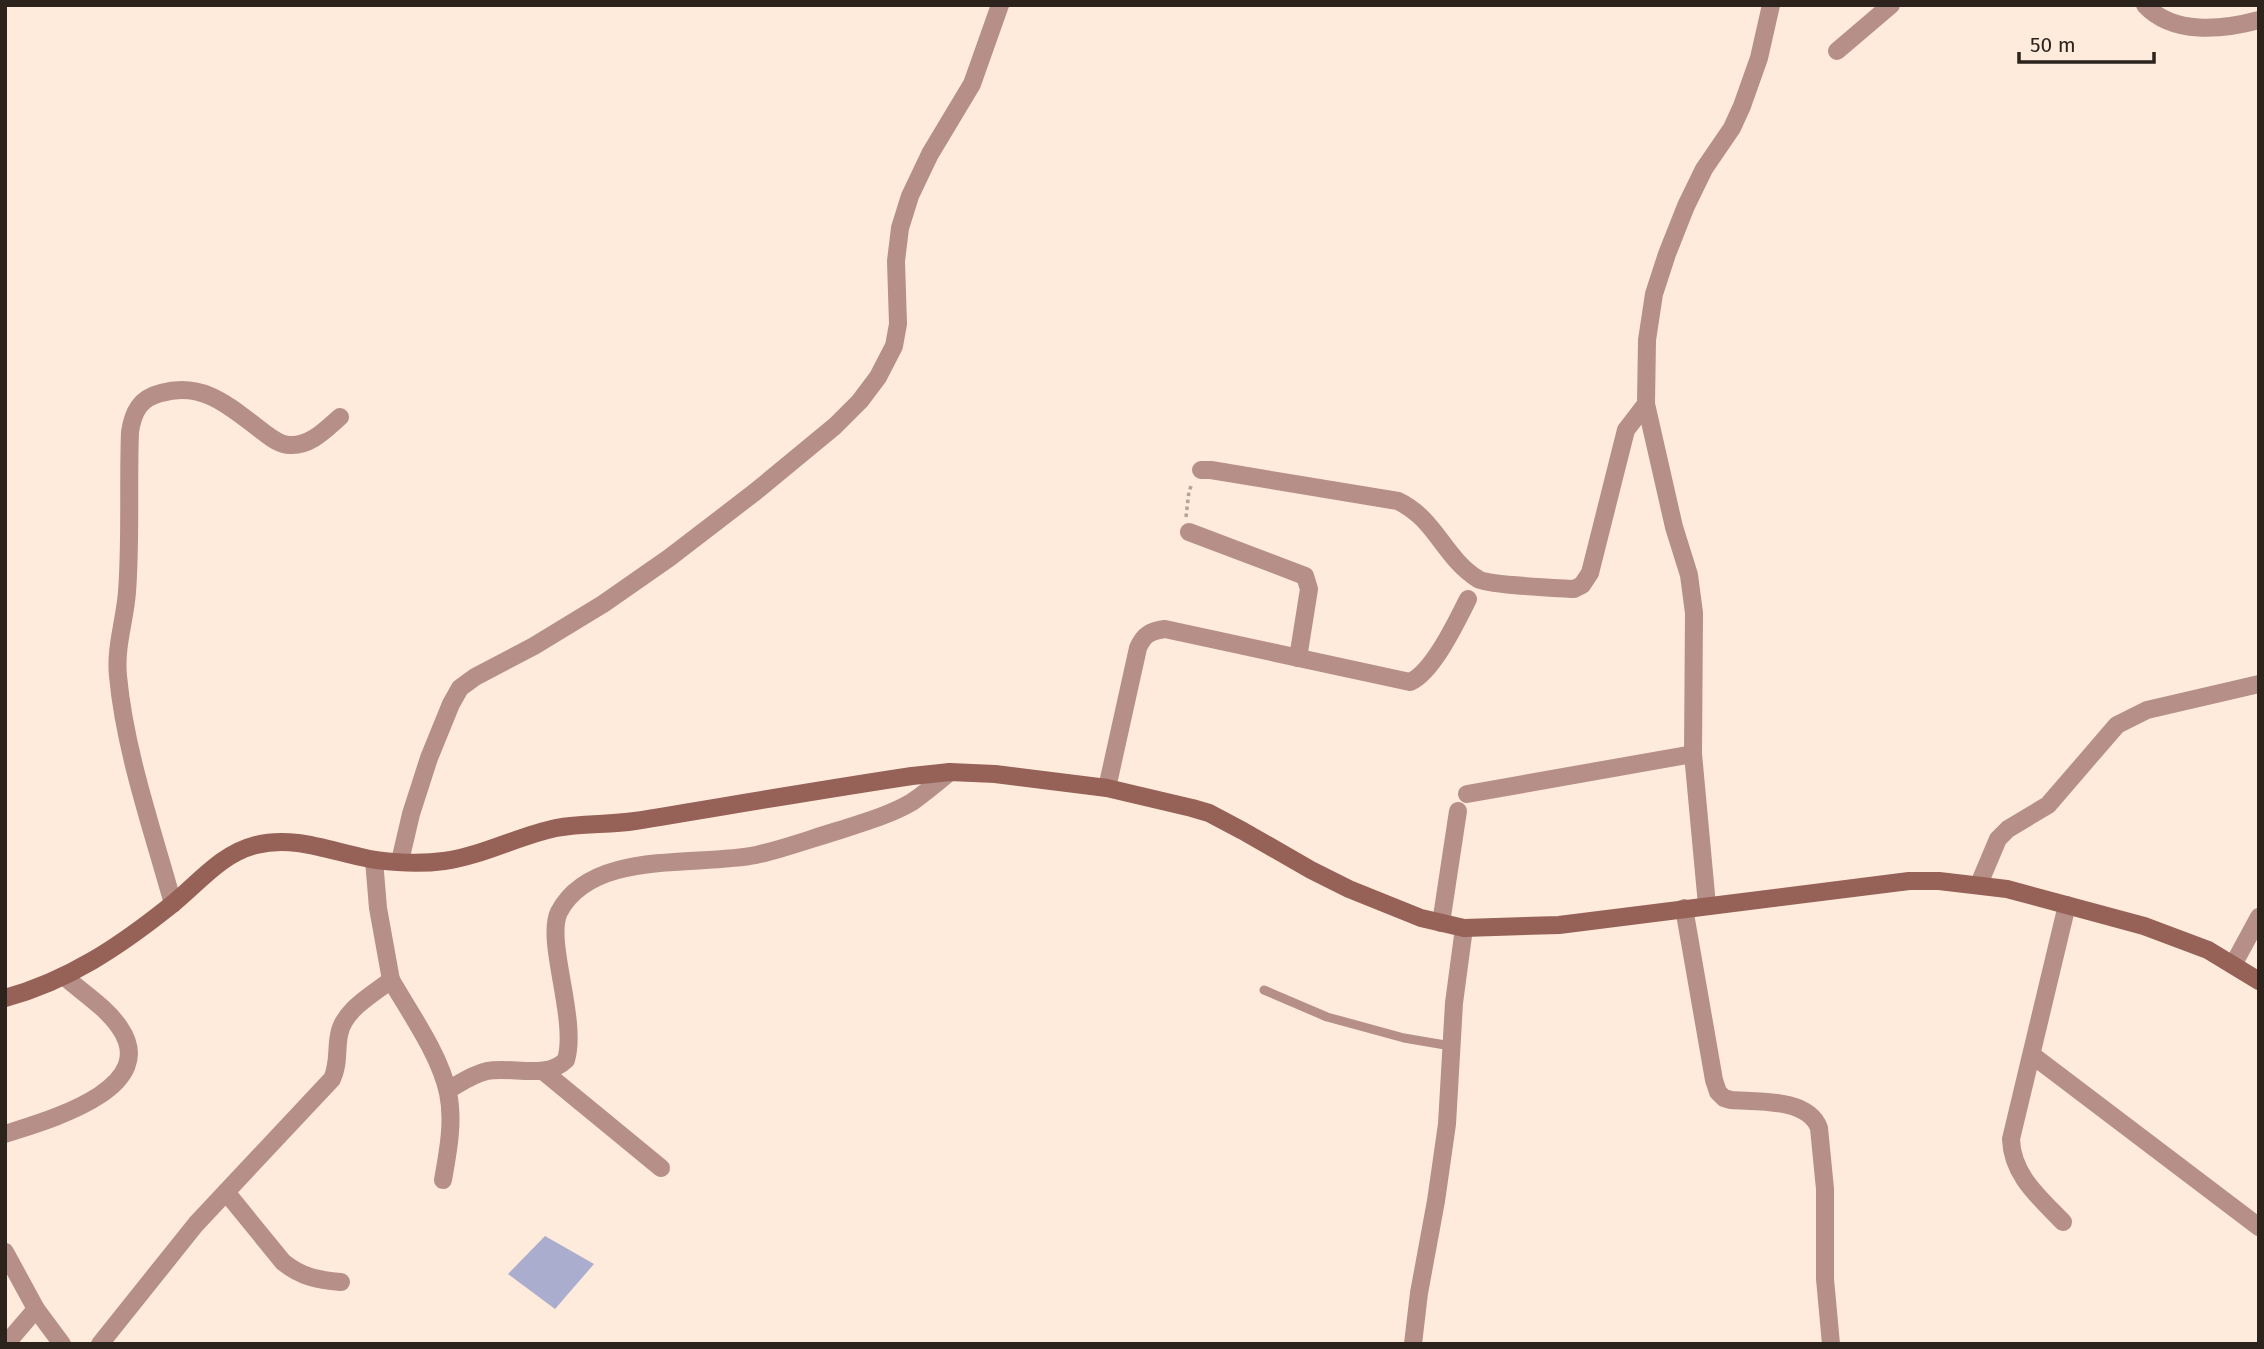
<svg xmlns="http://www.w3.org/2000/svg" width="2264" height="1349" viewBox="0 0 2264 1349" font-family="'Fira Sans',sans-serif">
<style>
.building{fill:#aaadce}
.lines{fill:none;stroke-linecap:round;stroke-linejoin:round}
.path{stroke:#b3a498;stroke-width:3.5;stroke-dasharray:3.5 3.5;stroke-linecap:butt}
.service{stroke:#b58f88;stroke-width:9}
.minor{stroke:#b58f88;stroke-width:18}
.tertiary{stroke:#b58f88;stroke-width:18}
.secondary{stroke:#966157;stroke-width:18}
</style>
<rect width="100%" height="100%" fill="#feebdc"/>
<path class="building" d="M 545,1236 L 594,1264 L 555,1309 L 508,1274 Z"/>
<g class="lines">
<path class="path" d="M 1186,517 L 1189,491 L 1192,484"/>
<path class="service" d="M 1264,990 L 1327,1017 L 1404,1038 L 1451,1046"/>
<g class="minor">
<path d="M 2145,5 C 2173,35 2222,30 2259,20"/>
<path d="M 1837,51 L 1891,5"/>
<path d="M 1201,470 L 1211,470 L 1398,501 C 1436,519 1444,558 1478,579 C 1487,585 1558,588 1574,589 L 1582,585 L 1590,573 L 1626,430 L 1646,404"/>
<path d="M 1189,532 L 1305,576 L 1309,589 L 1298,658"/>
<path d="M 1107,788 L 1138,648 C 1144,634 1151,631 1165,629 L 1410,682 C 1433,672 1457,621 1468,599"/>
<path d="M 1467,794 L 1693,754"/>
<path d="M 400,861 L 411,814 L 429,758 L 451,704 L 460,688 L 475,677 L 534,646 L 603,604 L 669,558 L 755,492 L 835,426 L 860,401 L 878,377 L 894,346 L 898,324 L 896,261 L 900,228 L 910,196 L 930,154 L 972,84 L 1000,5"/>
<path d="M 1979,884 L 1998,839 L 2008,829 L 2048,805 L 2117,725 L 2147,710 L 2259,684"/>
<path d="M 173,904 C 153,831 125,752 118,676 C 115,647 125,620 127,592 C 131,539 128,485 130,432 C 133,412 140,398 161,393 C 204,381 230,407 262,431 C 270,437 279,445 290,445 C 311,446 326,429 340,417"/>
<path d="M 1707,905 L 1693,754 L 1694,613 L 1689,575 L 1674,527 L 1646,404 L 1647,340 L 1654,294 L 1667,254 L 1686,206 L 1704,169 L 1732,128 L 1742,106 L 1759,58 L 1771,5"/>
<path d="M 1684,908 L 1714,1080 L 1718,1092 L 1724,1098 L 1731,1100 C 1758,1102 1808,1098 1819,1128 L 1825,1189 L 1825,1279 L 1831,1344"/>
<path d="M 1441,923 L 1458,811"/>
<path d="M 2233,965 L 2259,917"/>
<path d="M 391,980 C 410,1013 440,1055 448,1093 C 454,1121 448,1152 443,1180"/>
<path d="M 2032,1055 L 2259,1227"/>
<path d="M 543,1071 L 661,1168"/>
<path d="M 448,1090 C 460,1083 473,1074 487,1071 C 513,1066 546,1080 566,1060 C 578,1019 545,941 559,912 C 592,849 696,867 756,855 C 783,849 810,839 837,831 C 862,823 890,815 912,802 C 925,793 937,783 950,772"/>
<path d="M 5,1134 C 44,1121 162,1090 120,1028 C 107,1008 83,993 65,977"/>
<path d="M 226,1192 L 283,1262 C 301,1277 318,1280 341,1282"/>
<path d="M 2063,1222 C 2039,1197 2012,1175 2011,1139 L 2067,905"/>
<path d="M 5,1252 L 36,1309 L 62,1344"/>
<path d="M 6,1344 L 36,1309"/>
<path d="M 100,1344 L 196,1224 L 332,1079 C 339,1064 336,1051 339,1035 C 343,1010 372,995 391,980 L 378,908 L 374,860"/>
</g>
<path class="tertiary" d="M 1413,1344 L 1419,1293 L 1436,1201 L 1447,1124 L 1454,1003 L 1464,928"/>
<path class="secondary" d="M 5,998 C 68,981 120,946 170,906 C 198,884 220,854 256,845 C 295,835 332,852 370,859 C 392,863 422,864 444,861 C 482,856 518,836 556,828 C 582,823 609,825 635,821 C 727,806 819,790 912,776 L 950,772 L 995,774 L 1107,788 L 1192,808 L 1209,813 L 1243,831 L 1311,870 L 1349,889 L 1421,918 L 1464,928 L 1559,925 L 1909,881 L 1939,881 L 2007,889 L 2144,926 L 2208,950 L 2259,981"/>
</g>
<rect width="2264" height="1349" fill="none" stroke="#2b231c" stroke-width="14"/>
<path d="M2019 52v10h135v-10" fill="none" stroke="#2b231c" stroke-width="3.5"/>
<text x="2030" y="52" font-size="21" fill="#2b231c" stroke="#feebdc" stroke-width="5" paint-order="stroke">50 m</text>
</svg>
